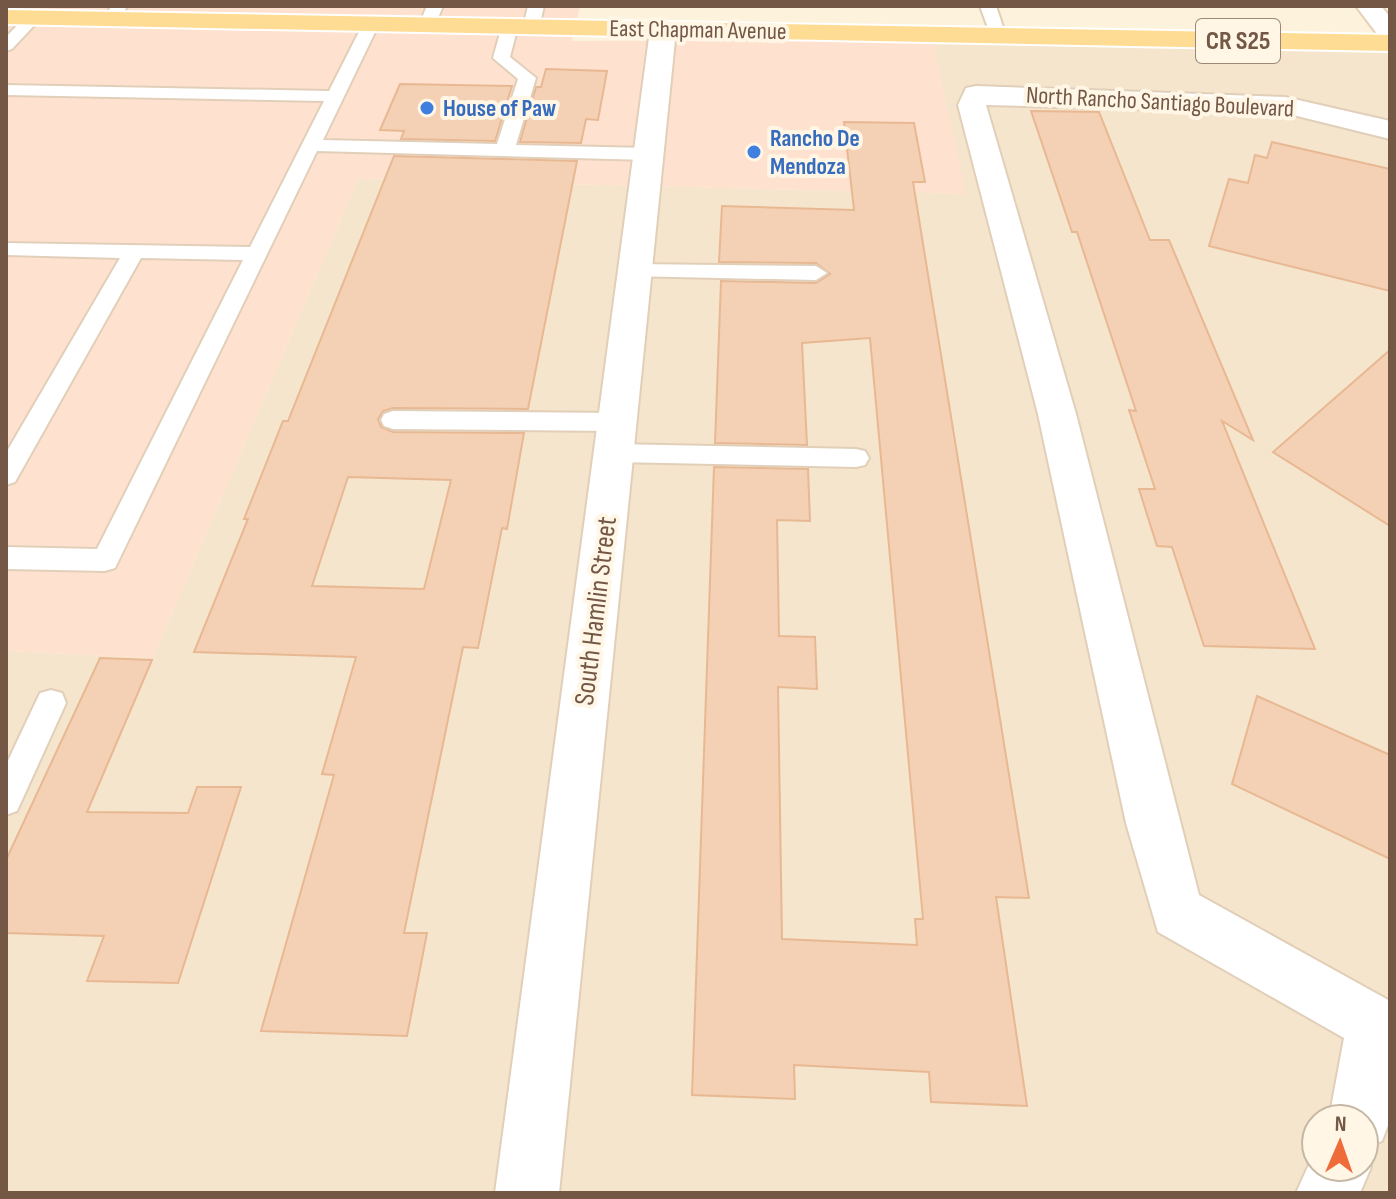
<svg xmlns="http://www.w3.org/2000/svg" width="1396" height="1199" viewBox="0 0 1396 1199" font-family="'Sofia Sans Condensed',sans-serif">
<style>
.residential{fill:#f5e5cc;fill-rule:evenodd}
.commercial{fill:#ffe1d0}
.building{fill:#f4d1b4;stroke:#e8b893;stroke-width:2;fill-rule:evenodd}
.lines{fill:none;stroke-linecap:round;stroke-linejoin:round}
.lane-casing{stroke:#e1cfb9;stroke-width:4}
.street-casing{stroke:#e1cfb9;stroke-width:4}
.secondary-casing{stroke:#e7d0b7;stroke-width:4}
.primary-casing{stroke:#fff;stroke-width:4}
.lane{fill:#fff;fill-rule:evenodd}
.street{fill:#fff;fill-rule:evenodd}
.secondary{fill:#fff;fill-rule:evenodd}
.primary{fill:#ffdc93;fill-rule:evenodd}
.shop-dot{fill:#3f7fe0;stroke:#fff6e5;stroke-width:3}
.labels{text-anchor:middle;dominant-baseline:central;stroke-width:8;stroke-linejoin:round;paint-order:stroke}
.far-street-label{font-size:24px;fill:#745845;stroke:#fff6e5}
.far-shop-label{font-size:24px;font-weight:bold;fill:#366cbe;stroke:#fff6e5;text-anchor:start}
.shield{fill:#fff6e5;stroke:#9e8775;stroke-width:2}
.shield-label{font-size:26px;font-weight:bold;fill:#745845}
.street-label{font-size:28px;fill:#745845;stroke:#fff6e5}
</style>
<rect width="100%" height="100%" fill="#fdf3dd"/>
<path class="residential" d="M 932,40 L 1390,52 L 1390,1193 L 6,1193 L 6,651 L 153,658 L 358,179 L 965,194 ZM 1316,1119 L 1364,1119 L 1364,1167 L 1316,1167 Z"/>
<path class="commercial" d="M 6,6 L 580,6 L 572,41 L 932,40 L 966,194 L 358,179 L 153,658 L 6,651 Z"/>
<g class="building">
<path d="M 546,69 L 607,71 L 598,120 L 586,119 L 581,143 L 520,142 L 536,87 L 541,87 Z"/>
<path d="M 400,84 L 512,86 L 495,141 L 401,139 L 404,131 L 380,130 Z"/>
<path d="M 1031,111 L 1099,112 L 1150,240 L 1169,240 L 1253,440 L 1222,421 L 1315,649 L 1204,646 L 1172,547 L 1157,546 L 1139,489 L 1155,489 L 1129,410 L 1136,411 L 1077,232 L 1072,232 Z"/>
<path d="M 844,122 L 914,123 L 925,182 L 913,182 L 1029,898 L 996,897 L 1027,1106 L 931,1102 L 929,1072 L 794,1065 L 795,1099 L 692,1095 L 714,467 L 808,469 L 810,521 L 777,520 L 779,636 L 815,637 L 817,689 L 778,687 L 782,939 L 917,945 L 915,919 L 923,919 L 870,338 L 802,343 L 807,445 L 715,443 L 721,281 L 816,283 L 830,274 L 816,263 L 719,262 L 722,206 L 854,210 Z"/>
<path d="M 1272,142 L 1390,169 L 1390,291 L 1209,246 L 1229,179 L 1248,183 L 1255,155 L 1267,158 Z"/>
<path d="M 394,156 L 577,161 L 528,409 L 393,408 L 383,411 L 378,419 L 381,427 L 393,432 L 524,433 L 507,529 L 502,528 L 478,648 L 463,647 L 404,933 L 427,933 L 407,1036 L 261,1031 L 334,775 L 322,774 L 356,657 L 194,652 L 248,519 L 244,519 L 283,421 L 288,421 ZM 348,477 L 451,480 L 424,589 L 312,586 Z"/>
<path d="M 1390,350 L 1390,526 L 1273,452 Z"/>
<path d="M 100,658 L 152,660 L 87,812 L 188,813 L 197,787 L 241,787 L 178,983 L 87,981 L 104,936 L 6,933 L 6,860 Z"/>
<path d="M 1257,696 L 1390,755 L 1390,859 L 1232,784 Z"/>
</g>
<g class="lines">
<defs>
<g id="lane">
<path d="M 112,6 L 128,6 L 115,22 L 103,22 L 101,19 Z"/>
<path d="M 427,6 L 443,6 L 435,25 L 427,30 L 419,25 Z"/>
<path d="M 528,6 L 544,6 L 539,27 L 531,32 L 523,27 Z"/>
<path d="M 980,6 L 996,6 L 1006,36 L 1004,39 L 992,39 Z"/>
<path d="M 28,14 L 42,17 L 12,49 L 6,51 L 6,37 Z"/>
<path d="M 371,19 L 379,24 L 323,140 L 497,144 L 518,79 L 493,58 L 502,26 L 510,21 L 518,26 L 510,57 L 536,78 L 516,145 L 648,148 L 657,154 L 648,160 L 317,151 L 115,568 L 105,571 L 6,569 L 6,547 L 97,549 L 243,260 L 141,258 L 15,482 L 6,485 L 6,453 L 120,258 L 6,255 L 6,243 L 250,247 L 324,101 L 6,95 L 6,85 L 329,91 L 363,24 Z"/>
<path d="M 635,264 L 816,266 L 827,273 L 816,280 L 628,276 L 624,271 Z"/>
<path d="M 393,411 L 617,413 L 626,416 L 629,422 L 626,428 L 617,431 L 393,429 L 384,426 L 381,420 L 384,414 Z"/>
<path d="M 614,444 L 856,449 L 865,451 L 869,458 L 865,465 L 856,467 L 614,462 L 605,460 L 602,453 L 605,446 Z"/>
<path d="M 51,690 L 62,693 L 66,703 L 17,811 L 6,815 L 6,765 L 40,693 Z"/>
</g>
<g id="street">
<path d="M 663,22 L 676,30 L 559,1193 L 495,1193 L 650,30 Z"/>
<path d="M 976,86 L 1285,97 L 1390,121 L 1390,139 L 1285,113 L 986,105 L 1076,414 L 1199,895 L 1390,1001 L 1390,1120 L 1382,1141 L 1364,1148 L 1364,1119 L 1329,1119 L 1344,1038 L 1158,932 L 1126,823 L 1038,414 L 958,105 L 966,88 Z"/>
<path d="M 1316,1149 L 1316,1167 L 1364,1167 L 1364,1149 L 1371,1167 L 1360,1193 L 1296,1193 Z"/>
</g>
<path id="secondary" d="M 1356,6 L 1381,6 L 1390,17 L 1390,42 L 1381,39 Z"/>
<path id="primary" d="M 6,10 L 1390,35 L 1390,51 L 6,24 Z"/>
</defs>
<use href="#lane" class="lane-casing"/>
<use href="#street" class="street-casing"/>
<use href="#secondary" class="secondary-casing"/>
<use href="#primary" class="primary-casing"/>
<use href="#lane" class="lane"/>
<use href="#street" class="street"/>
<use href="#secondary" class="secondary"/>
<use href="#primary" class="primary"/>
</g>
<g class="shop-dot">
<circle cx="427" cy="108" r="8"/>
<circle cx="754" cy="152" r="8"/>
</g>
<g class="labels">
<g class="far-street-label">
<text transform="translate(698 30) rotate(1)">East Chapman Avenue</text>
<text transform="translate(1160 102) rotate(3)">North Rancho Santiago Boulevard</text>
</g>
<g class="far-shop-label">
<text x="443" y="108">House of Paw</text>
<text x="770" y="138">Rancho De<tspan x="770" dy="28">Mendoza</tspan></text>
</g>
<rect class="shield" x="1196" y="19" width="84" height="44" rx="6"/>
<g class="shield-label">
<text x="1238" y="41">CR S25</text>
</g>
<g class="street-label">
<text transform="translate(596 611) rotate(-83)">South Hamlin Street</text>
</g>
</g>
<rect width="1396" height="1199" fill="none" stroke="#745845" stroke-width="16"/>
<g transform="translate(1340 1143) rotate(2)"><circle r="38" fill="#fff6e5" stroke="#c7b7a5" stroke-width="2"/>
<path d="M0-6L14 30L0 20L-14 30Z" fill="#ef6c3a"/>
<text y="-12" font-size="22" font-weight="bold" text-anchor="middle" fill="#745845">N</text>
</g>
</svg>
